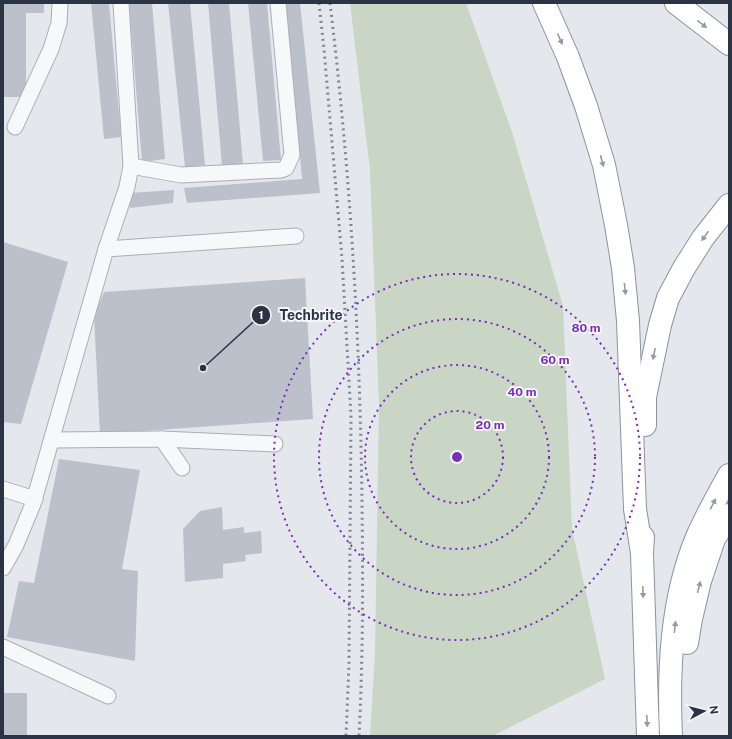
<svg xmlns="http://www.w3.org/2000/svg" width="732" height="739" viewBox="0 0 732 739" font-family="'Public Sans',sans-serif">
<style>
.green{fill:#c9d6c5}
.building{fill:#bbc0ca}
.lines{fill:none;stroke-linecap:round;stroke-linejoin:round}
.minor-casing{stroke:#a9aeb7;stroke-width:17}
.highway-casing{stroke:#8b94a3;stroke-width:24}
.minor{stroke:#f7f8fa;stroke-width:15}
.highway{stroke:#fff;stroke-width:22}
.rail{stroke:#7d8696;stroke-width:3;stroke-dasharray:2 4;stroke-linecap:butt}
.oneway{fill:#959aa2}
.ring{fill:none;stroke:#7b2cbf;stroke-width:2;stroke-dasharray:2 4}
.centre{fill:#7b2cbf;stroke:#f4f6f9;stroke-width:2}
.ring-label{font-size:12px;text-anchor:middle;font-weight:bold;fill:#7b2cbf;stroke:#f4f6f9;stroke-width:4;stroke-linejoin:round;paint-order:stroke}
.leader{fill:none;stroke:#2b3445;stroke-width:1.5}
.callout-dot{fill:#2b3445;stroke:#f4f6f9;stroke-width:1.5}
.mark-label{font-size:12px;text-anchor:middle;font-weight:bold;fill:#fff}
.callout-label{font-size:14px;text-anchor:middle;font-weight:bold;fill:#2b3445;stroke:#f4f6f9;stroke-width:4;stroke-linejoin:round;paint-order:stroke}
</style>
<rect width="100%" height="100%" fill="#e4e7ec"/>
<path class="green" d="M 350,3 L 466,3 L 512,132 L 563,306 L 572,529 L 605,679 L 493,736 L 370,736 L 375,653 L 379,404 L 370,170 Z"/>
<g class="building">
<path d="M 3,3 L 44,3 L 44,13 L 26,13 L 26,97 L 3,97 Z"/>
<path d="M 91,3 L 109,3 L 121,137 L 104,139 Z"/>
<path d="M 129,3 L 152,3 L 165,159 L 142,162 Z"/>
<path d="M 168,3 L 190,3 L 205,165 L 185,167 Z"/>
<path d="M 208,3 L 229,3 L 243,164 L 222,166 Z"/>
<path d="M 248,3 L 267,3 L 281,160 L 263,161 Z"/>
<path d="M 286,3 L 300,3 L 320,193 L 187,203 L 184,188 L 302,179 Z"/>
<path d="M 174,190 L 173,203 L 130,208 L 130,193 Z"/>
<path d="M 3,242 L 68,262 L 21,424 L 3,422 Z"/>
<path d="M 305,278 L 313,419 L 100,434 L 94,316 L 104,292 Z"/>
<path d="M 59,459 L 140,470 L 122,569 L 138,571 L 135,661 L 7,637 L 19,581 L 34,583 Z"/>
<path d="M 222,507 L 223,530 L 244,527 L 244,533 L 261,531 L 262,553 L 245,555 L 246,561 L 223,564 L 223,578 L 185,582 L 183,529 L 200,511 Z"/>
<rect x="3" y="693" width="24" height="43"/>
</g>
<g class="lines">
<defs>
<g id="minor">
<path d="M 15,127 L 51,49 L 59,23 L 60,3"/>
<path d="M 131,166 L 181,175 L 281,170 L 286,168 L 292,155 L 278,3"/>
<path d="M 106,249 L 127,187 L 131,166 L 121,3"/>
<path d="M 162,439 L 275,444"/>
<path d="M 52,440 L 162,439 L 182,468"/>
<path d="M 3,489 L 35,499"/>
<path d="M 3,568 L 16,545 L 33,504 L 106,249 L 296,236"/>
<path d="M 3,647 L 108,696"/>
</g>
<g id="highway">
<path d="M 544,3 L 568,57 L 586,106 L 604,165 L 616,225 L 623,268 L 628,321 L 635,509 L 642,553"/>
<path d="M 676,3 L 729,44"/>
<path d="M 645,425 L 645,397 L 660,325 L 668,298 L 684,268 L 703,238 L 729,205"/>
<path d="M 643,537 L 642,553 L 648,736"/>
<path d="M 687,643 L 691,619 L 700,581 L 714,539 L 729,515"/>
<path d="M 671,736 C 668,670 671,599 697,537 C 706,516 718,495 729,475"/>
</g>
</defs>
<use href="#minor" class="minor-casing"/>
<use href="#highway" class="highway-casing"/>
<use href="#minor" class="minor"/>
<use href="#highway" class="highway"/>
<g class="rail">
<path d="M 319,3 L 324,49 L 342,259 L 351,416 L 349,663 L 346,736"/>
<path d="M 330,3 C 350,169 360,336 362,504 C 363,581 363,659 359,736"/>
</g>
</g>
<defs><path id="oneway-solid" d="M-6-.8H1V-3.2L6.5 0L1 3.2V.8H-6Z"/></defs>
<g class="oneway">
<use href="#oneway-solid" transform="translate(702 24) rotate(38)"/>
<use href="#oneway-solid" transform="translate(560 39) rotate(66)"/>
<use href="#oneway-solid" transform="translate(602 161) rotate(75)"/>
<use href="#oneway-solid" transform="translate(705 236) rotate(126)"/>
<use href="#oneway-solid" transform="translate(625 289) rotate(84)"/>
<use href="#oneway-solid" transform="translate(654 354) rotate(102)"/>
<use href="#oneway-solid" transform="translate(713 504) rotate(-62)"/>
<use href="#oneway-solid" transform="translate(699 587) rotate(-76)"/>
<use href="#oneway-solid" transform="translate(643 592) rotate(88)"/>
<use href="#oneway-solid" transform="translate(675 627) rotate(-83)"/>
<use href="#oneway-solid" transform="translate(647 721) rotate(88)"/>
</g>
<g class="ring">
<circle cx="457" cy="457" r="46"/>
<circle cx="457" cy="457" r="92"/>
<circle cx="457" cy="457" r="138"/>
<circle cx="457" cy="457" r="183"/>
</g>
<circle cx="457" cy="457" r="6" class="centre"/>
<g class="ring-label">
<text x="586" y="332">80 m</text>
<text x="555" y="364">60 m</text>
<text x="522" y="396">40 m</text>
<text x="490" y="429">20 m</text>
</g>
<path class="leader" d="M203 368L261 315"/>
<g class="callout-dot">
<circle cx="203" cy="368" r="4"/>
<circle cx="261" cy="315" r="10"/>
</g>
<g class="mark-label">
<text x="261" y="319">1</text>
</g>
<g class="callout-label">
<text x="311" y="320">Techbrite</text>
</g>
<rect width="732" height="739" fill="none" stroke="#2b3445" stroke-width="8"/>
<g transform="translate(704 711) rotate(83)" stroke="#f4f6f9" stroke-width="3" paint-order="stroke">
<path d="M0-3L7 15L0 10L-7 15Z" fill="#2b3445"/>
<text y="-6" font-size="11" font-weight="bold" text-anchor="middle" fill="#2b3445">N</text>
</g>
</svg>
